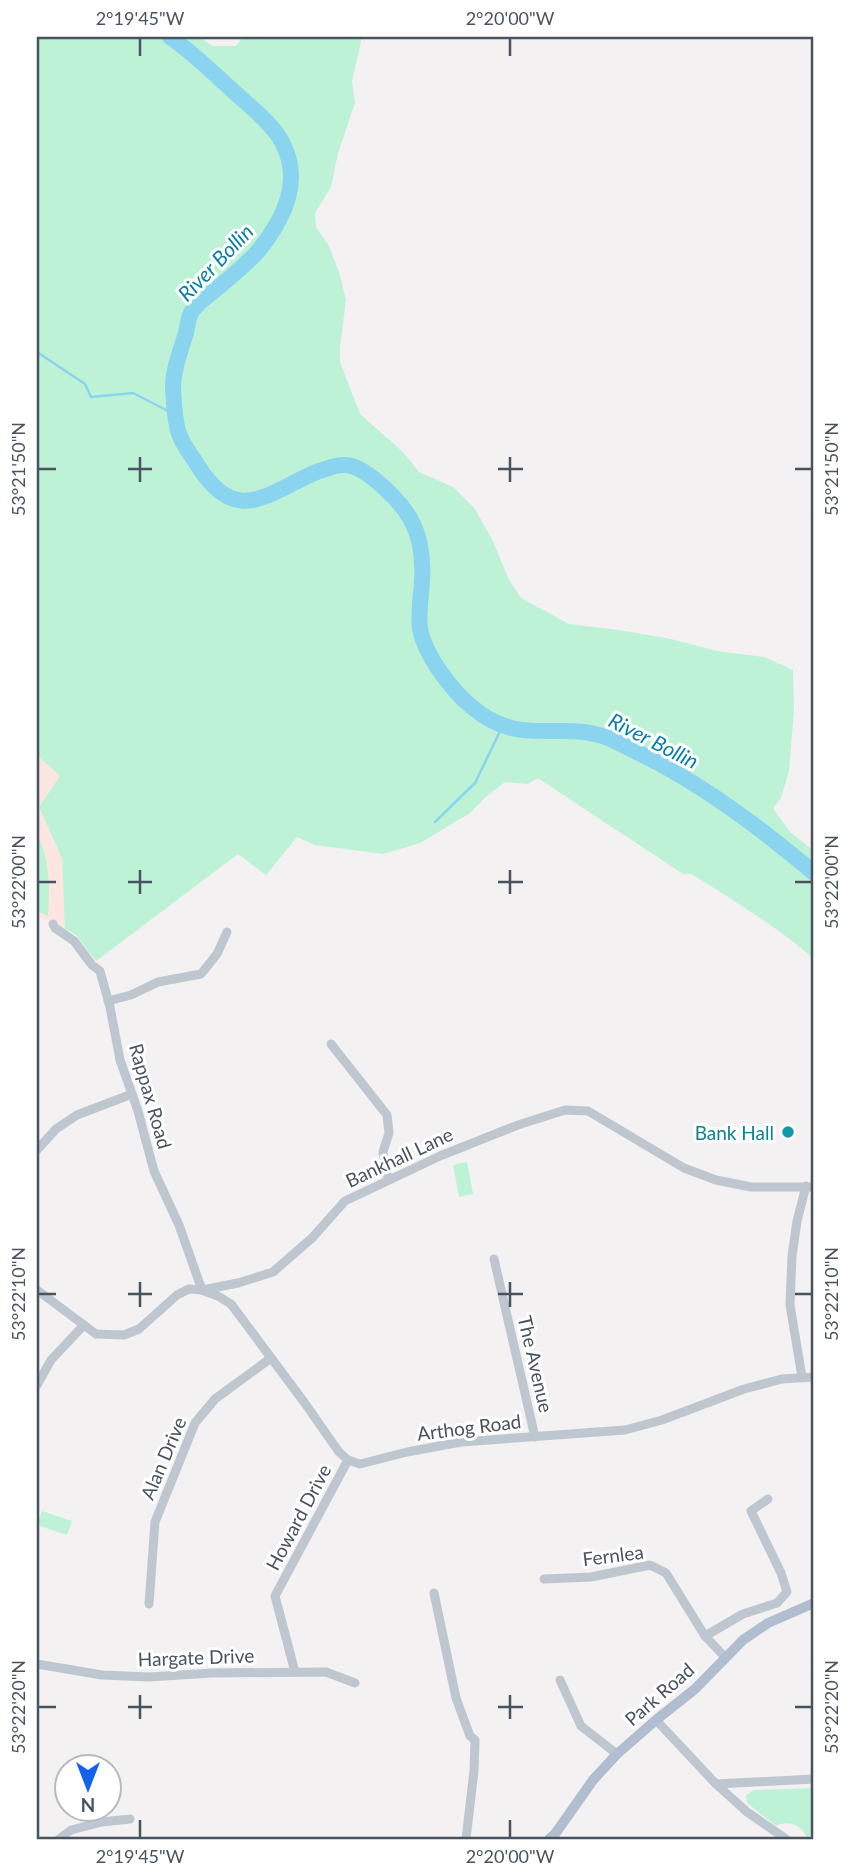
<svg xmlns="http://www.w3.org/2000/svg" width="851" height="1876" viewBox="0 0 851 1876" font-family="Lato,sans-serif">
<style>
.medical{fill:#fce6e2}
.green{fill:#bef2d6}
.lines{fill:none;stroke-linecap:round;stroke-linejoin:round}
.stream{stroke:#8ad4f0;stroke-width:2.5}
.river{stroke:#8ad4f0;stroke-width:16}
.minor{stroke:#bec7d0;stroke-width:9}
.major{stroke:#b0bed0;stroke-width:10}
.ticks{fill:none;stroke:#48535f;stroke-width:2.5}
.culture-dot{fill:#0f9aa8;stroke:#fff;stroke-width:2.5}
.labels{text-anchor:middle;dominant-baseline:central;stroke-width:6;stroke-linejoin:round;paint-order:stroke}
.street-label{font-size:19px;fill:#48535f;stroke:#fff}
.culture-label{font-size:19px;fill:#0d838f;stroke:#fff;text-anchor:end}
.water-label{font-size:21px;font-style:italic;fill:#077eac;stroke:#fff}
.neatline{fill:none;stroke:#48535f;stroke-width:2.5}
.ticks-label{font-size:18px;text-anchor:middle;fill:#48535f}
</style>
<rect width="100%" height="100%" fill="#f3f1f1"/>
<path class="medical" d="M 37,755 L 60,776 L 39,807 L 62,858 L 65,929 L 37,916 Z"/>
<g class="green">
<path d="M 37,37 L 199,37 L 213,46 L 236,46 L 243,37 L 362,37 L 352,81 L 355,103 L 338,153 L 331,187 L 315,213 L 316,227 L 329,246 L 339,272 L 346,300 L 340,347 L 340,362 L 360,414 L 403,452 L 419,472 L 453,487 L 475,509 L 493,541 L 508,578 L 521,598 L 569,624 L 619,630 L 671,639 L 717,651 L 764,657 L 793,670 L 794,710 L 789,771 L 781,798 L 773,808 L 790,832 L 814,851 L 814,959 C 776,926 734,900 691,874 L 683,874 L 538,778 L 528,784 L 505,782 L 488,795 L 470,813 L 420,843 L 383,854 L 315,845 L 297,837 L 266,875 L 238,854 L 96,961 L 75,934 L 65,929 L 62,858 L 39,807 L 60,776 L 37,755 Z"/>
<path d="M 37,833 C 50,860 50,887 48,916 L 37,911 Z"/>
<path d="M 467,1162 L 473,1194 L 459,1197 L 453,1165 Z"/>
<path d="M 42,1511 L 72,1521 L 67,1535 L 37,1525 Z"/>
<path d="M 814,1788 L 814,1827 L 812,1828 L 809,1839 L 807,1839 C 804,1826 788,1819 776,1826 L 747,1803 L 746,1795 L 755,1790 Z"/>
</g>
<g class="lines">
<g class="stream">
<path d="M 37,352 L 85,384 L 91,397 L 133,393 L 174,414"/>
<path d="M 435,822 L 475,783 L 503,725"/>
</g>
<path class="river" d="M 170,37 C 192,52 211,71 231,89 C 246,103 273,124 282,142 C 303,181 284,219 259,250 C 244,268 218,287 199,303 C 197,306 194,308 192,311 C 187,319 188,328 185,336 C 180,353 173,369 173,387 C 174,403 174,419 179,434 C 183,445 192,456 198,466 C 238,529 269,491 319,471 C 327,469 337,464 345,465 C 355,465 365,472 373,478 C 410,508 425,533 422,582 C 421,597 418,614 420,629 C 425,655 452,691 472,707 C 521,749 559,719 608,738 C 619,742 630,749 641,754 C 704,785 761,828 814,873"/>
<g class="minor">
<path d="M 53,924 L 55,928 L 74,941 L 92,965 L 100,971 L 110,1007 L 120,1060 L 138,1111 L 154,1171 L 179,1225 L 202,1290"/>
<path d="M 108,1001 L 131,995 L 158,982 L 201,974 L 217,954 L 227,932"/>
<path d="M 331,1044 L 387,1115 L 389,1133 L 383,1152 L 388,1179"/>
<path d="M 37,1150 L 56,1129 L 77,1115 L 132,1094"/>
<path d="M 494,1259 L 535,1437"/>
<path d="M 37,1290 L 96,1334 L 124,1335 L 139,1329 L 177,1295 L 189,1289 L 202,1290 L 238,1283 L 273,1272 L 312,1238 L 345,1201 L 440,1156 L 518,1125 L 565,1110 L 588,1111 L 684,1168 L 716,1180 L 751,1187 L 814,1187"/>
<path d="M 204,1291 L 218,1296 L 231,1304 L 304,1402 L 339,1452 L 348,1460 L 360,1464 L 407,1452 L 461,1442 L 625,1430 L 662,1420 L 744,1389 L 782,1379 L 814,1377"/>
<path d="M 802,1377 L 790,1305 L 792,1256 L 797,1221 L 806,1186"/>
<path d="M 37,1385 L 51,1360 L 83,1326"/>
<path d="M 544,1579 L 591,1577 L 650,1565 L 666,1573 L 705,1636 L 725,1657"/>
<path d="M 434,1593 L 456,1698 L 470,1736 L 475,1740 L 474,1771 L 466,1839"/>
<path d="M 149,1604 L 155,1522 L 195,1423 L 215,1399 L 271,1358"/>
<path d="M 705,1636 L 743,1614 L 777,1603 L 787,1592 L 781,1573 L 751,1511 L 768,1499"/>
<path d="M 37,1664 L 102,1675 L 149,1677 L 212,1673 L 326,1672 L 355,1683"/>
<path d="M 295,1672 L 275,1596 L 348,1460"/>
<path d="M 560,1680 L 581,1726 L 617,1754"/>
<path d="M 656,1720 L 716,1784 L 747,1812 L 786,1839"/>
<path d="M 716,1784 L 814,1779"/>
<path d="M 59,1839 L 71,1830 L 102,1822 L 130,1819"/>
</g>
<path class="major" d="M 549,1839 L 555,1834 L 593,1780 L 617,1754 L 656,1720 L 695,1689 L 743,1640 L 768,1623 L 814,1603"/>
</g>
<path class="ticks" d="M 140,38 L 140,56M 510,38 L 510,56M 140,457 L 140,482M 510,457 L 510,482M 38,469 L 56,469M 128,469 L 152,469M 498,469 L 523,469M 795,469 L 812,469M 140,870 L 140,894M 510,870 L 510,894M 38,882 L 56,882M 128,882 L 152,882M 498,882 L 523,882M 795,882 L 812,882M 140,1282 L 140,1307M 510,1282 L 510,1307M 38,1294 L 56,1294M 128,1294 L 152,1294M 498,1294 L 523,1294M 795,1294 L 812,1294M 140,1695 L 140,1719M 510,1695 L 510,1719M 38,1707 L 56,1707M 128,1707 L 152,1707M 498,1707 L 523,1707M 795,1707 L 812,1707M 140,1820 L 140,1838M 510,1820 L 510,1838"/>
<circle class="culture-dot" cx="788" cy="1132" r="7"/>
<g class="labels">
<g class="street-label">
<text transform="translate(151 1096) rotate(74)">Rappax Road</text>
<text transform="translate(399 1157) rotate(-25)">Bankhall Lane</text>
<text transform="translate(536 1364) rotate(77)">The Avenue</text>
<text transform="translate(469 1427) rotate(-7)">Arthog Road</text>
<text transform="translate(163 1458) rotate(-67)">Alan Drive</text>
<text transform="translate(298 1517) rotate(-62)">Howard Drive</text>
<text transform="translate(613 1555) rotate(-7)">Fernlea</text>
<text transform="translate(196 1657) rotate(-2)">Hargate Drive</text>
<text transform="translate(659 1694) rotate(-41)">Park Road</text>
</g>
<g class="culture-label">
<text x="774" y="1132">Bank Hall</text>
</g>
<g class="water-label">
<text transform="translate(215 262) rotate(-46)">River Bollin</text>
<text transform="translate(654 740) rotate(27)">River Bollin</text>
</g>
</g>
<rect width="851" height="1876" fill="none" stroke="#ffffff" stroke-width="77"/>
<g transform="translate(88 1788) rotate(180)"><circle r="33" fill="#ffffff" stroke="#b6babf" stroke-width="2"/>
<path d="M0-5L12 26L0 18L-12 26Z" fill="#1162ed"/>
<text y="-10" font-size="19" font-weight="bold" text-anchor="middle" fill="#48535f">N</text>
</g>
<rect x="38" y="38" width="774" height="1800" class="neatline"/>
<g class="ticks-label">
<text x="140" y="25">2°19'45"W</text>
<text x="510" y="25">2°20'00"W</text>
<text transform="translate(832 469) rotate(-90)" y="6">53°21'50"N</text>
<text transform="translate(19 469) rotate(-90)" y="6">53°21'50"N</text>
<text transform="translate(832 882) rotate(-90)" y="6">53°22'00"N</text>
<text transform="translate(19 882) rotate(-90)" y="6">53°22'00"N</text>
<text transform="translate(832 1294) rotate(-90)" y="6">53°22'10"N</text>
<text transform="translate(19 1294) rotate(-90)" y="6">53°22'10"N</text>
<text transform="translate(19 1707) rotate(-90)" y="6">53°22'20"N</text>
<text transform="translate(832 1707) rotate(-90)" y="6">53°22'20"N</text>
<text x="140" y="1863">2°19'45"W</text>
<text x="510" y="1863">2°20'00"W</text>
</g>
</svg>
